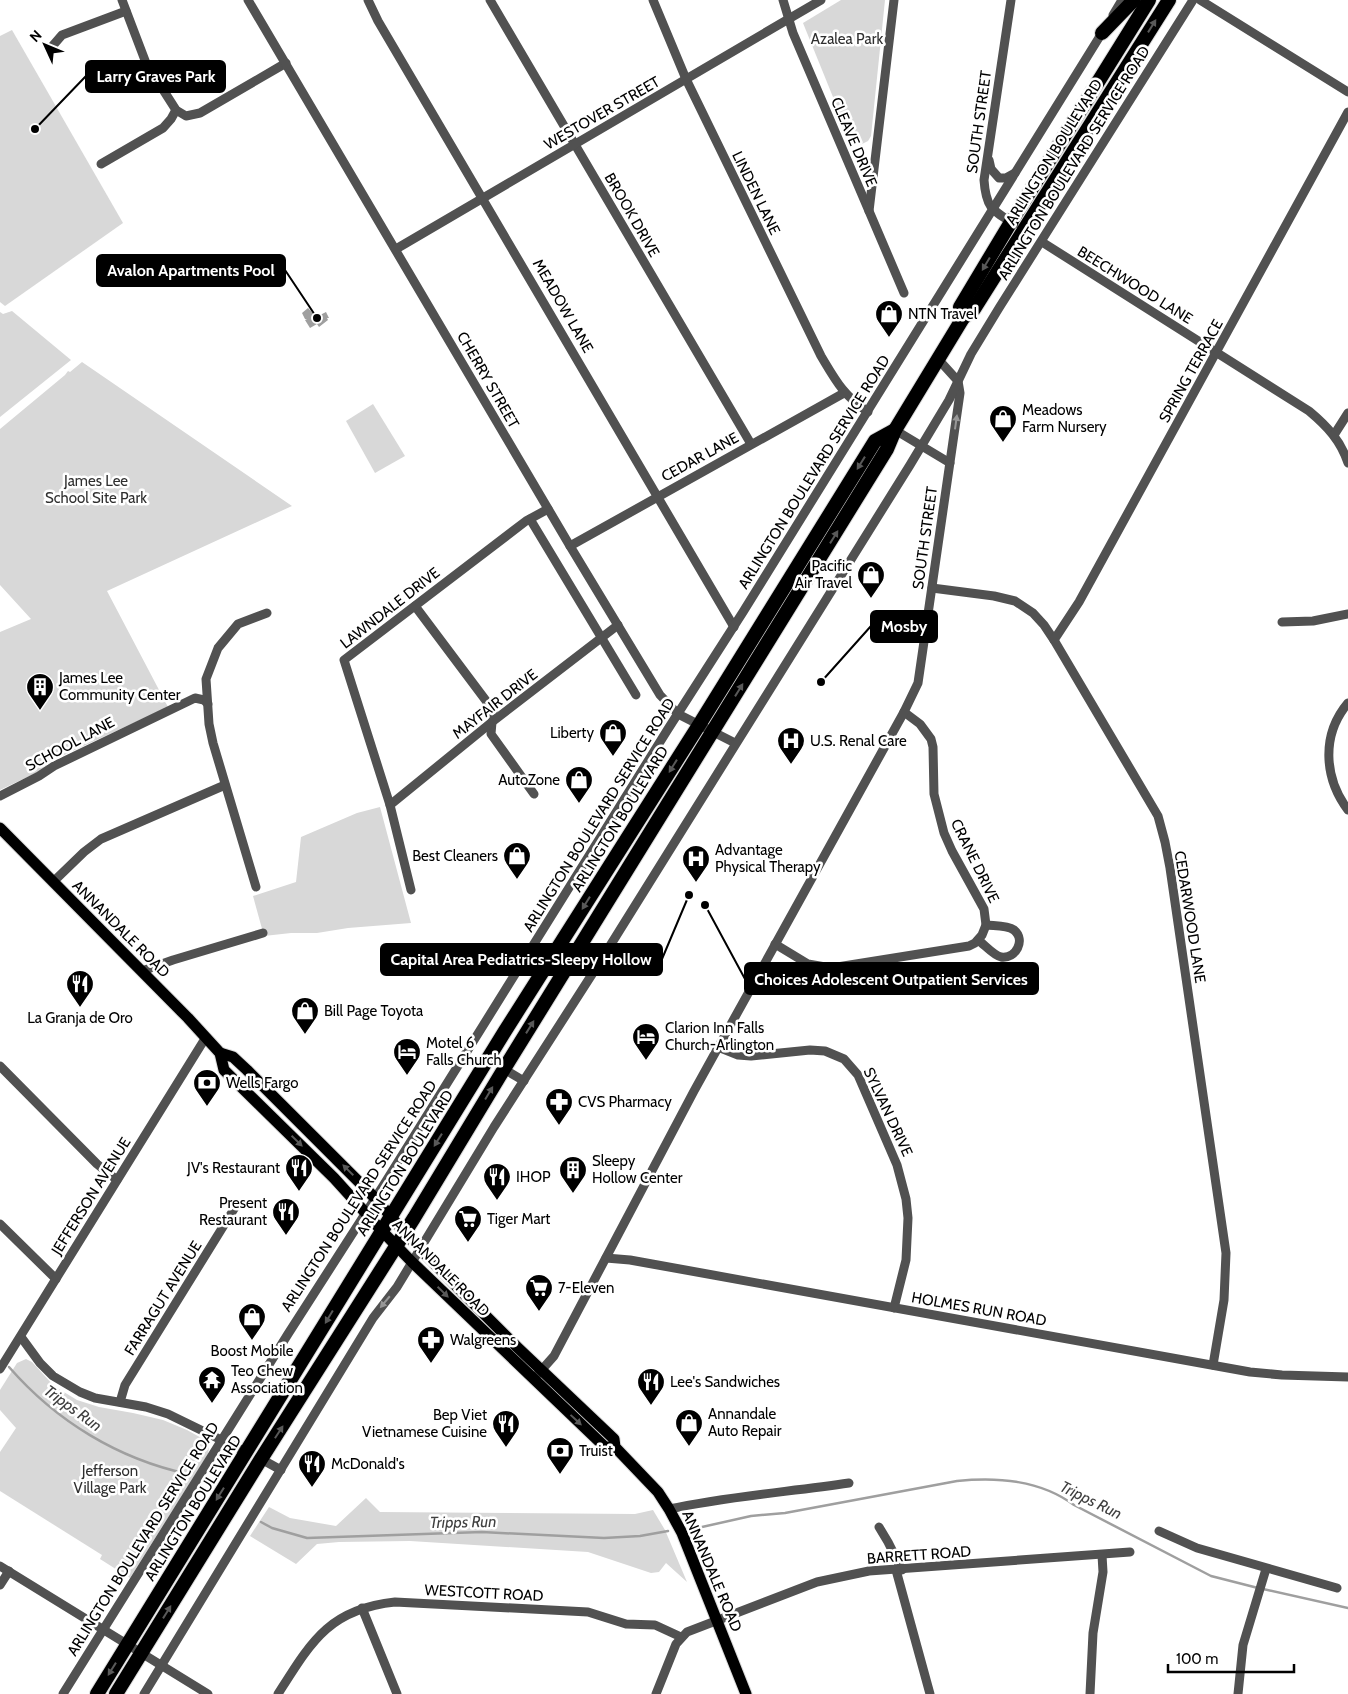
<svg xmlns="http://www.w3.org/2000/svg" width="1348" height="1694" viewBox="0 0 1348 1694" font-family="Cabin,sans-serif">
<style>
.green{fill:#d8d8d8}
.water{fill:#9f9f9f}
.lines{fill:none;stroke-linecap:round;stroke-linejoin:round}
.stream{stroke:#9f9f9f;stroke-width:2.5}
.major-casing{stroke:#dbdbdb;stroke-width:13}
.highway-casing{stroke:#dbdbdb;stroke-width:16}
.minor{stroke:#515151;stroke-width:9}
.major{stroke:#000;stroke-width:11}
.highway{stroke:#000;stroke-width:14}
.oneway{fill:#595959}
.oneway2{fill:#979797}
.labels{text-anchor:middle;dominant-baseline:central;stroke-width:5;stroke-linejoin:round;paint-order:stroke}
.park-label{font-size:15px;fill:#2f2f2f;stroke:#fff}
.street-label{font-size:15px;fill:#000;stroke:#fff}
.poi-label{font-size:15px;fill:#000;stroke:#fff;text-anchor:start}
.water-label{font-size:16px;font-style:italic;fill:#404040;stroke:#fff}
.leader{fill:none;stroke:#000;stroke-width:2}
.callout-dot{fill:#000;stroke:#fff;stroke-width:2}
.callout{fill:#000;stroke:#000;stroke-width:2}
.callout-label{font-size:16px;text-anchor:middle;font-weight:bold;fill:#fff}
</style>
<rect width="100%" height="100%" fill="#fff"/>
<g class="green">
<path d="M 841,0 L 885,0 L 871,136 L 868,141 L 860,145 L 853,143 L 850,139 L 803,23 Z"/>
<path d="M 12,30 L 123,223 L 5,306 L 0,302 L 0,36 Z"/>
<path d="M 12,311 L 71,360 L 0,417 L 0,312 L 3,314 Z"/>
<path d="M 82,362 L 292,506 L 107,591 L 168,707 L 49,762 L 40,771 L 0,790 L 0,632 L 31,619 L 0,585 L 0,429 L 65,375 L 68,371 L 70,372 Z"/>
<path d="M 373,404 L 405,456 L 375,473 L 346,421 Z"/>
<path d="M 380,807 L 411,923 L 348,928 L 317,933 L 291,933 L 264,936 L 253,896 L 296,882 L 301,837 L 357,813 Z"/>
<path d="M 26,1359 L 32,1362 L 54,1386 L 77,1400 L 99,1407 L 133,1413 L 163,1420 L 187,1430 L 205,1440 L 209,1447 L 208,1454 L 130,1578 L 100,1559 L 102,1555 L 0,1491 L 0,1452 L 16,1428 L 0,1410 L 0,1390 L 17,1363 Z"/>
<path d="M 366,1498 L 380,1512 L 635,1514 L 653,1510 L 665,1530 L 687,1582 L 666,1563 L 659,1572 L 651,1573 L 588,1552 L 410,1541 L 339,1542 L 317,1544 L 296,1564 L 250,1536 L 269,1507 L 290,1518 L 336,1526 Z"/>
</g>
<path class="water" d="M 308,308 L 314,314 L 312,315 L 314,318 L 326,312 L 329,318 L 327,318 L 328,320 L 319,327 L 317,324 L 310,328 L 305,320 L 307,319 L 305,319 L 302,313 Z"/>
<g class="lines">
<g class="stream">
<path d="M 9,1367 C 56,1421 118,1459 188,1474"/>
<path d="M 261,1522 L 272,1528 L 307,1538 L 482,1532 L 604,1538 L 640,1536 L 668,1531"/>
<path d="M 693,1529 L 751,1516 L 785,1513 L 957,1481 C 998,1477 1040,1480 1074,1505 L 1211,1576 L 1258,1588"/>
<path d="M 1263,1589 L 1348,1608"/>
</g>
<defs>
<g id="major">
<path d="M 0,828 L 188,1018 L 220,1053 L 224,1070 L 334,1178 L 382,1231 L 412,1262 L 605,1447 L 615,1447"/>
<path d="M 220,1053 L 233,1057 L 247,1070 L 375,1198 L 404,1232 L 464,1294 L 517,1347 L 614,1439 L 615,1447 L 658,1492 L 669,1509 L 682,1533 L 746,1694"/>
</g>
<g id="highway">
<path d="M 1102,33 L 1134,0"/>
<path d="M 963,318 L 960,307 L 1011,222 L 1149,0"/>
<path d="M 97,1694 L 505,1031 L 699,725 L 875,441 L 895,430"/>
<path d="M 116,1694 L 261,1459 L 414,1218 L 504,1069 L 887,449 L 895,430 L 963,318 L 974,309 L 1169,0"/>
</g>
</defs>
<use href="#major" class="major-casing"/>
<use href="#highway" class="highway-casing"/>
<g class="minor">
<path d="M 122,0 L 146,63 L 176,110 L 186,116 L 200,113 L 286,63"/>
<path d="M 248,0 L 570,546 L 660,695 L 678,714 L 735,743"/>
<path d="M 368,0 L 378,21 L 734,627"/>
<path d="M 490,0 L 751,444"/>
<path d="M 653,0 L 686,79 L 821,356 C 836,381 843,395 868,412"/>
<path d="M 783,0 L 793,33 L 904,293"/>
<path d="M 1011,0 L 984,180 C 986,208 992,210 1014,224"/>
<path d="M 1200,0 L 1348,92"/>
<path d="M 1113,15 L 1122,0"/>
<path d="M 49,50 L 62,35 L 126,11"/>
<path d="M 989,160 L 991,169 L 999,178 L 1006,178 L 1015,173"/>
<path d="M 101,164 L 163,128 L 171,119 L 176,110"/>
<path d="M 869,211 L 894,0"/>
<path d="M 1042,242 L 1309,411 C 1327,426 1341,441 1348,463"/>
<path d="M 396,249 L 821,0"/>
<path d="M 895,430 L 950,463"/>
<path d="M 1334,435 L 1348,413"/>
<path d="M 530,519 L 636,695"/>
<path d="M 570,546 L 844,393"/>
<path d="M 932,588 L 994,596 L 1015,601 L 1033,613 L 1044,625 L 1054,640 L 1158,816 L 1165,842 L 1170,868 L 1226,1253 L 1224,1300 L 1213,1365"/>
<path d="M 415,606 L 493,710 L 491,734 L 534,794"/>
<path d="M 1282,622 L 1313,621 L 1348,614"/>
<path d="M 1054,640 L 1079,602 L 1348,112"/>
<path d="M 1348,703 C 1321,735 1324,778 1348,810"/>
<path d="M 0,796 L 39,776 L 54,766 L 195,698 L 204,700 L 208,704"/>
<path d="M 390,805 L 492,722 L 618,625"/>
<path d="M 53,882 L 84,852 L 101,839 L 225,785"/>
<path d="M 256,887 L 213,743 L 209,724 L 206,679 L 218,648 L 238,624 L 267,613"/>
<path d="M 411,890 L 390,805 L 344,660 L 526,521 L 548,509"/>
<path d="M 978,940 C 985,945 993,955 1001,957 C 1016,959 1026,940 1014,930 C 1007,925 995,926 986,925"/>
<path d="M 775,944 L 808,964 L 831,968 L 969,946 L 975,943 L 982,935 L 986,925 L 984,909 L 952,851 L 944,833 L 934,794 L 933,747 L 931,739 L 920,724 L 904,712"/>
<path d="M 527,957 L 546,967"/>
<path d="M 142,971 L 173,960 L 263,933"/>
<path d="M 718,1047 L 738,1055 L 751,1056 L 810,1050 L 825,1051 L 844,1059 L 858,1075 L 897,1165 L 906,1199 L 908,1218 L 906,1260 L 894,1308"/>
<path d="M 0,1066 L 97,1164 L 117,1180"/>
<path d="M 504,1069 L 524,1081"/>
<path d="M 0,1224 L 56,1279"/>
<path d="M 606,1258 L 630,1260 L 1250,1372 L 1282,1375 L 1348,1377"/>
<path d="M 21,1337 L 40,1363 L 53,1376 L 80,1392 L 95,1398 L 146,1407 L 168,1414 L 246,1452"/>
<path d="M 0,1369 L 206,1037"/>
<path d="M 538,1374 L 554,1356 L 694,1091 L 904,712 L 918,683 L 960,393 L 958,381 L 938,359"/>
<path d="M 120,1402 L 125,1385 L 234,1209"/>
<path d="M 261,1459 L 281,1470"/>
<path d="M 669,1509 C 729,1496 789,1492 849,1483"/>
<path d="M 879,1527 L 888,1542 L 902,1570"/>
<path d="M 1159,1531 L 1197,1548 L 1337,1588"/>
<path d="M 0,1566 L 208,1694"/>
<path d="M 896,1570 L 930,1694"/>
<path d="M 0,1585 L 9,1571"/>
<path d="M 362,1608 L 397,1694"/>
<path d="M 63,1694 L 288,1334 L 383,1186 L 668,729 L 743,612 L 1105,28"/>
<path d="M 144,1694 L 373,1318 L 397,1287 L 494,1127 L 598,965 L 910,465 L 949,400 L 971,354 L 999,308 L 1193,0"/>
<path d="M 278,1694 C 311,1642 329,1609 395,1602 L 588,1612 L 626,1624 L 655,1625 L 681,1637"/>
<path d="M 656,1694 L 676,1644 L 687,1632 L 817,1582 L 869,1571 L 1130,1552"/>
<path d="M 1090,1694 L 1093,1633 L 1103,1572 L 1102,1555"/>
<path d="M 1238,1694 L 1243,1645 L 1266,1569"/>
</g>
<use href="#major" class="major"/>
<use href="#highway" class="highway"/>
</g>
<defs><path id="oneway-solid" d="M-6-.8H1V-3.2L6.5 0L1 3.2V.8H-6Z" transform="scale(1.25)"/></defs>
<g class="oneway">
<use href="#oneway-solid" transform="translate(1152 26) rotate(-58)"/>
<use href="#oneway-solid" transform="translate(986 264) rotate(121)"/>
<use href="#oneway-solid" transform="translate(861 463) rotate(122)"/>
<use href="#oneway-solid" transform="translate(834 537) rotate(-58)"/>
<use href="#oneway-solid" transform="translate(739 690) rotate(-58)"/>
<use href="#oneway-solid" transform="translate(673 766) rotate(122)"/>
<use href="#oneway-solid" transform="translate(586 903) rotate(122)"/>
<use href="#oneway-solid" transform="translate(530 1027) rotate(-58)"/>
<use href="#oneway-solid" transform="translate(489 1093) rotate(-59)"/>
<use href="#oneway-solid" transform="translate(438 1140) rotate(122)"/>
<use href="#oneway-solid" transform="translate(297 1141) rotate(44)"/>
<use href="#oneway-solid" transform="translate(348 1170) rotate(-135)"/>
<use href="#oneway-solid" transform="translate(443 1292) rotate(44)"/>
<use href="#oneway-solid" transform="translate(329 1317) rotate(121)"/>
<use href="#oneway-solid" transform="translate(576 1420) rotate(43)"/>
<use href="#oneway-solid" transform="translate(279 1432) rotate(-57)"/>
<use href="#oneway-solid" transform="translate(220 1494) rotate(122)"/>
<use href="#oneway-solid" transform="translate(167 1612) rotate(-58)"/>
<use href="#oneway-solid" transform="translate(112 1669) rotate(122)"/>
</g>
<g class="oneway2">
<use href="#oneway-solid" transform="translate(956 422) rotate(-82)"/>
<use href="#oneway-solid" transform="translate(385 1302) rotate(130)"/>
</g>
<defs>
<symbol id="shop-pin" viewBox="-11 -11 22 30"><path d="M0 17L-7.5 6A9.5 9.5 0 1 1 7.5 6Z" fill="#000" stroke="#fff"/><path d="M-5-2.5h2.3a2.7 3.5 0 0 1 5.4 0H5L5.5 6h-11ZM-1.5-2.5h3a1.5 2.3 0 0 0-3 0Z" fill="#fff"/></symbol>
<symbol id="building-pin" viewBox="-11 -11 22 30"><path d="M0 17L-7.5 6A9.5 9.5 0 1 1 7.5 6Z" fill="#000" stroke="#fff"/><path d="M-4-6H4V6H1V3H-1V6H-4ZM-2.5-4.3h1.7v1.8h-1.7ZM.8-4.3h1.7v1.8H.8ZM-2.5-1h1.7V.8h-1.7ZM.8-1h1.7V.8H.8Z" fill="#fff"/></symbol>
<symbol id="hospital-pin" viewBox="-11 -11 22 30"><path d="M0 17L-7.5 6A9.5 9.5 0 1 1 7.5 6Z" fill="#000" stroke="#fff"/><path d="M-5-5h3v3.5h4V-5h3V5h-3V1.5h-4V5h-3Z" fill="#fff"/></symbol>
<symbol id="restaurant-pin" viewBox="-11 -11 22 30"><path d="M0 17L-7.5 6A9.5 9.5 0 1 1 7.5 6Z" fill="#000" stroke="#fff"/><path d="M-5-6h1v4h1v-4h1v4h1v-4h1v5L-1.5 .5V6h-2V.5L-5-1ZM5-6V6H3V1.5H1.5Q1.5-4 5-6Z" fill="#fff"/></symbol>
<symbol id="hotel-pin" viewBox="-11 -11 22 30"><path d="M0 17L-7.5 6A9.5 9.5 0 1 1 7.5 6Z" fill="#000" stroke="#fff"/><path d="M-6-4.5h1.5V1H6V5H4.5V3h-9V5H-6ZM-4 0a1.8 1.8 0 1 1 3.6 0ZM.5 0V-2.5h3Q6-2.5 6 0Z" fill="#fff"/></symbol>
<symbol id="bank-pin" viewBox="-11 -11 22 30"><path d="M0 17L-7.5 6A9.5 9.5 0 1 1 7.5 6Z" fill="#000" stroke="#fff"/><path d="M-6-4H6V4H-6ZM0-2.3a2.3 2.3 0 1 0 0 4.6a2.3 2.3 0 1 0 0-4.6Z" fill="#fff"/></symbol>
<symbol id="pharmacy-pin" viewBox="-11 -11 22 30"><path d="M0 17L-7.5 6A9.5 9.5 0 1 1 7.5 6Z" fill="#000" stroke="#fff"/><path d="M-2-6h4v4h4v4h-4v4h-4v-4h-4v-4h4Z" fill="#fff"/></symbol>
<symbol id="supermarket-pin" viewBox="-11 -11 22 30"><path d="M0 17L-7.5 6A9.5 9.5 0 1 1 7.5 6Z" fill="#000" stroke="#fff"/><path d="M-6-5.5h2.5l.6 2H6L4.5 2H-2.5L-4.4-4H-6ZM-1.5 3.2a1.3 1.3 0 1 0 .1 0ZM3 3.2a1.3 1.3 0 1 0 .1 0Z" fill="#fff"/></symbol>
<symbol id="temple-pin" viewBox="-11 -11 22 30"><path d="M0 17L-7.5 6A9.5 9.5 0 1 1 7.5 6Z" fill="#000" stroke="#fff"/><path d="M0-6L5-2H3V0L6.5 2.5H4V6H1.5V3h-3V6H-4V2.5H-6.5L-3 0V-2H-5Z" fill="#fff"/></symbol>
</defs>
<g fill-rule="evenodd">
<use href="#shop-pin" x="873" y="298" width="32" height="43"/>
<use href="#shop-pin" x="987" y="403" width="32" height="43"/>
<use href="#shop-pin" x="855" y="559" width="32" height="43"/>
<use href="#building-pin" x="24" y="671" width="32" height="43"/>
<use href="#shop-pin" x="597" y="717" width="32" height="43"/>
<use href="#hospital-pin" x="775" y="725" width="32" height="43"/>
<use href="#shop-pin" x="563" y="764" width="32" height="43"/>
<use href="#shop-pin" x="501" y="840" width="32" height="43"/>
<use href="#hospital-pin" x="680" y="843" width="32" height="43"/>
<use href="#restaurant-pin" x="64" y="968" width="32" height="43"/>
<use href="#shop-pin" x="289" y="995" width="32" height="43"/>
<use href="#hotel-pin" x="630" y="1021" width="32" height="43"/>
<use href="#hotel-pin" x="391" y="1036" width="32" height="43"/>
<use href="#bank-pin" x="191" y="1067" width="32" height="43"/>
<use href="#pharmacy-pin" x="543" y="1086" width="32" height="43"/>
<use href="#restaurant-pin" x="283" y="1152" width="32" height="43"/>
<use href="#building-pin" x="557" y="1154" width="32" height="43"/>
<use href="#restaurant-pin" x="481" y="1161" width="32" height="43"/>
<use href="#restaurant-pin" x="270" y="1196" width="32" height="43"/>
<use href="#supermarket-pin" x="452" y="1203" width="32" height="43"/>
<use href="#supermarket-pin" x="523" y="1272" width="32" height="43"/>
<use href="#shop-pin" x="236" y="1301" width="32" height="43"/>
<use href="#pharmacy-pin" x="415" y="1324" width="32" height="43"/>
<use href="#temple-pin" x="196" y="1364" width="32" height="43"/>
<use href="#restaurant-pin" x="635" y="1366" width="32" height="43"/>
<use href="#shop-pin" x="673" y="1407" width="32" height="43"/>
<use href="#restaurant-pin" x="490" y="1408" width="32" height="43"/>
<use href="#bank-pin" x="544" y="1435" width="32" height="43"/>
<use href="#restaurant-pin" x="296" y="1448" width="32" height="43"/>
</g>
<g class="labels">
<g class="park-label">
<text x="847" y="39">Azalea Park</text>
<text x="96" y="481">James Lee<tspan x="96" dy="17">School Site Park</tspan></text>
<text x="110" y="1471">Jefferson<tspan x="110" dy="17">Village Park</tspan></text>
</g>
<g class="street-label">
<text transform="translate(602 113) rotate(-30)">WESTOVER STREET</text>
<text transform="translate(979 122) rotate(-82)">SOUTH STREET</text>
<text transform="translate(854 142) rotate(67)">CLEAVE DRIVE</text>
<text transform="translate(1054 152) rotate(-58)">ARLINGTON BOULEVARD</text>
<text transform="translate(1074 163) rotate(-58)">ARLINGTON BOULEVARD SERVICE ROAD</text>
<text transform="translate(756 193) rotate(64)">LINDEN LANE</text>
<text transform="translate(632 215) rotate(60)">BROOK DRIVE</text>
<text transform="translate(1135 285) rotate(32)">BEECHWOOD LANE</text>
<text transform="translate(563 306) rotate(60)">MEADOW LANE</text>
<text transform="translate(1191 371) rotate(-61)">SPRING TERRACE</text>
<text transform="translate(488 380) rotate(60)">CHERRY STREET</text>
<text transform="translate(700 457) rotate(-29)">CEDAR LANE</text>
<text transform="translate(814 472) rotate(-58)">ARLINGTON BOULEVARD SERVICE ROAD</text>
<text transform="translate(925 538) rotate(-82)">SOUTH STREET</text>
<text transform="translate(390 608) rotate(-38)">LAWNDALE DRIVE</text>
<text transform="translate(495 704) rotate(-38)">MAYFAIR DRIVE</text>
<text transform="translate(70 744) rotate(-28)">SCHOOL LANE</text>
<text transform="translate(599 815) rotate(-58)">ARLINGTON BOULEVARD SERVICE ROAD</text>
<text transform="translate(620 819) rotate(-58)">ARLINGTON BOULEVARD</text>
<text transform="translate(975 861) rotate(64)">CRANE DRIVE</text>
<text transform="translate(1190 917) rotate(81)">CEDARWOOD LANE</text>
<text transform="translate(121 929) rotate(45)">ANNANDALE ROAD</text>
<text transform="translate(888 1112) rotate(65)">SYLVAN DRIVE</text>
<text transform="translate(405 1163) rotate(-58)">ARLINGTON BOULEVARD</text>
<text transform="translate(91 1196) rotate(-58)">JEFFERSON AVENUE</text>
<text transform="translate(359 1196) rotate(-57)">ARLINGTON BOULEVARD SERVICE ROAD</text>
<text transform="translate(441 1268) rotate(45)">ANNANDALE ROAD</text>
<text transform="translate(163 1298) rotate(-58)">FARRAGUT AVENUE</text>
<text transform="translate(979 1309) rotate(10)">HOLMES RUN ROAD</text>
<text transform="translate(193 1508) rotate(-58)">ARLINGTON BOULEVARD</text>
<text transform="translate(143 1539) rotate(-58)">ARLINGTON BOULEVARD SERVICE ROAD</text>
<text transform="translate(919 1555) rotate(-4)">BARRETT ROAD</text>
<text transform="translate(712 1571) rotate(67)">ANNANDALE ROAD</text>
<text transform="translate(484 1593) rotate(3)">WESTCOTT ROAD</text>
</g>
<g class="poi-label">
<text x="908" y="314">NTN Travel</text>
<text x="1022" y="410">Meadows<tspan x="1022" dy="17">Farm Nursery</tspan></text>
<text x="852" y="566" text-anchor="end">Pacific<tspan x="852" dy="17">Air Travel</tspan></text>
<text x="59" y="678">James Lee<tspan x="59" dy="17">Community Center</tspan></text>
<text x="594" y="733" text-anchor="end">Liberty</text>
<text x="810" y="741">U.S. Renal Care</text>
<text x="560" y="780" text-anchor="end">AutoZone</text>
<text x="715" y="850">Advantage<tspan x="715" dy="17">Physical Therapy</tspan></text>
<text x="498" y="856" text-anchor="end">Best Cleaners</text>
<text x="324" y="1011">Bill Page Toyota</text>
<text x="80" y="1018" text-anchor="middle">La Granja de Oro</text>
<text x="665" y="1028">Clarion Inn Falls<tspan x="665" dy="17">Church-Arlington</tspan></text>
<text x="426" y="1043">Motel 6<tspan x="426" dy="17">Falls Church</tspan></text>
<text x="226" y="1083">Wells Fargo</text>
<text x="578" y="1102">CVS Pharmacy</text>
<text x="592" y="1161">Sleepy<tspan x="592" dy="17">Hollow Center</tspan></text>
<text x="280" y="1168" text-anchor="end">JV's Restaurant</text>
<text x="516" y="1177">IHOP</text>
<text x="267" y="1203" text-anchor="end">Present<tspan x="267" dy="17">Restaurant</tspan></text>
<text x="487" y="1219">Tiger Mart</text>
<text x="558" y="1288">7-Eleven</text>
<text x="450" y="1340">Walgreens</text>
<text x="252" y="1351" text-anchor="middle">Boost Mobile</text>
<text x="231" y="1371">Teo Chew<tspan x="231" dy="17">Association</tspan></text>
<text x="670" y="1382">Lee's Sandwiches</text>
<text x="708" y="1414">Annandale<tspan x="708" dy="17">Auto Repair</tspan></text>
<text x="487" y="1415" text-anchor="end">Bep Viet<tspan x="487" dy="17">Vietnamese Cuisine</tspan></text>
<text x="579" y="1451">Truist</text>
<text x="331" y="1464">McDonald's</text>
</g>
<g class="water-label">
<text transform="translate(73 1408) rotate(36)">Tripps Run</text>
<text transform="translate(1091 1500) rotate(26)">Tripps Run</text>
<text transform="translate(463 1522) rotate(-1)">Tripps Run</text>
</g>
</g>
<path class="leader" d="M35 129L86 76M317 318L285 270M821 682L871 626M689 895L662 959M705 905L745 979"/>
<g class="callout-dot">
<circle cx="35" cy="129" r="5"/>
<circle cx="317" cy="318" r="5"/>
<circle cx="821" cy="682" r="5"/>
<circle cx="689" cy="895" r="5"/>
<circle cx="705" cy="905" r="5"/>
</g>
<g class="callout">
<rect x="86" y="61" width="139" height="31" rx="5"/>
<rect x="97" y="255" width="188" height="31" rx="5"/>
<rect x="871" y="611" width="66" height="31" rx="5"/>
<rect x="381" y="944" width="281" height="31" rx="5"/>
<rect x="745" y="963" width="293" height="31" rx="5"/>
</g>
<g class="callout-label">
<text x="156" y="82">Larry Graves Park</text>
<text x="191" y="276">Avalon Apartments Pool</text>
<text x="904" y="632">Mosby</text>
<text x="521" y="965">Capital Area Pediatrics-Sleepy Hollow</text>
<text x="891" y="985">Choices Adolescent Outpatient Services</text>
</g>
<g transform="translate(45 45) rotate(314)" stroke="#ffffff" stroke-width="4" paint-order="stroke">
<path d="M0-4L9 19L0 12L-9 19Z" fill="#000000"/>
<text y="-8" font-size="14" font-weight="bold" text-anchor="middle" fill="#000000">N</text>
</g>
<path d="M1168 1664v8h126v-8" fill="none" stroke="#000000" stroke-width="2.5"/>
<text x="1176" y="1664" font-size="15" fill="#000000" stroke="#ffffff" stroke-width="4" paint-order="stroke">100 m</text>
</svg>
